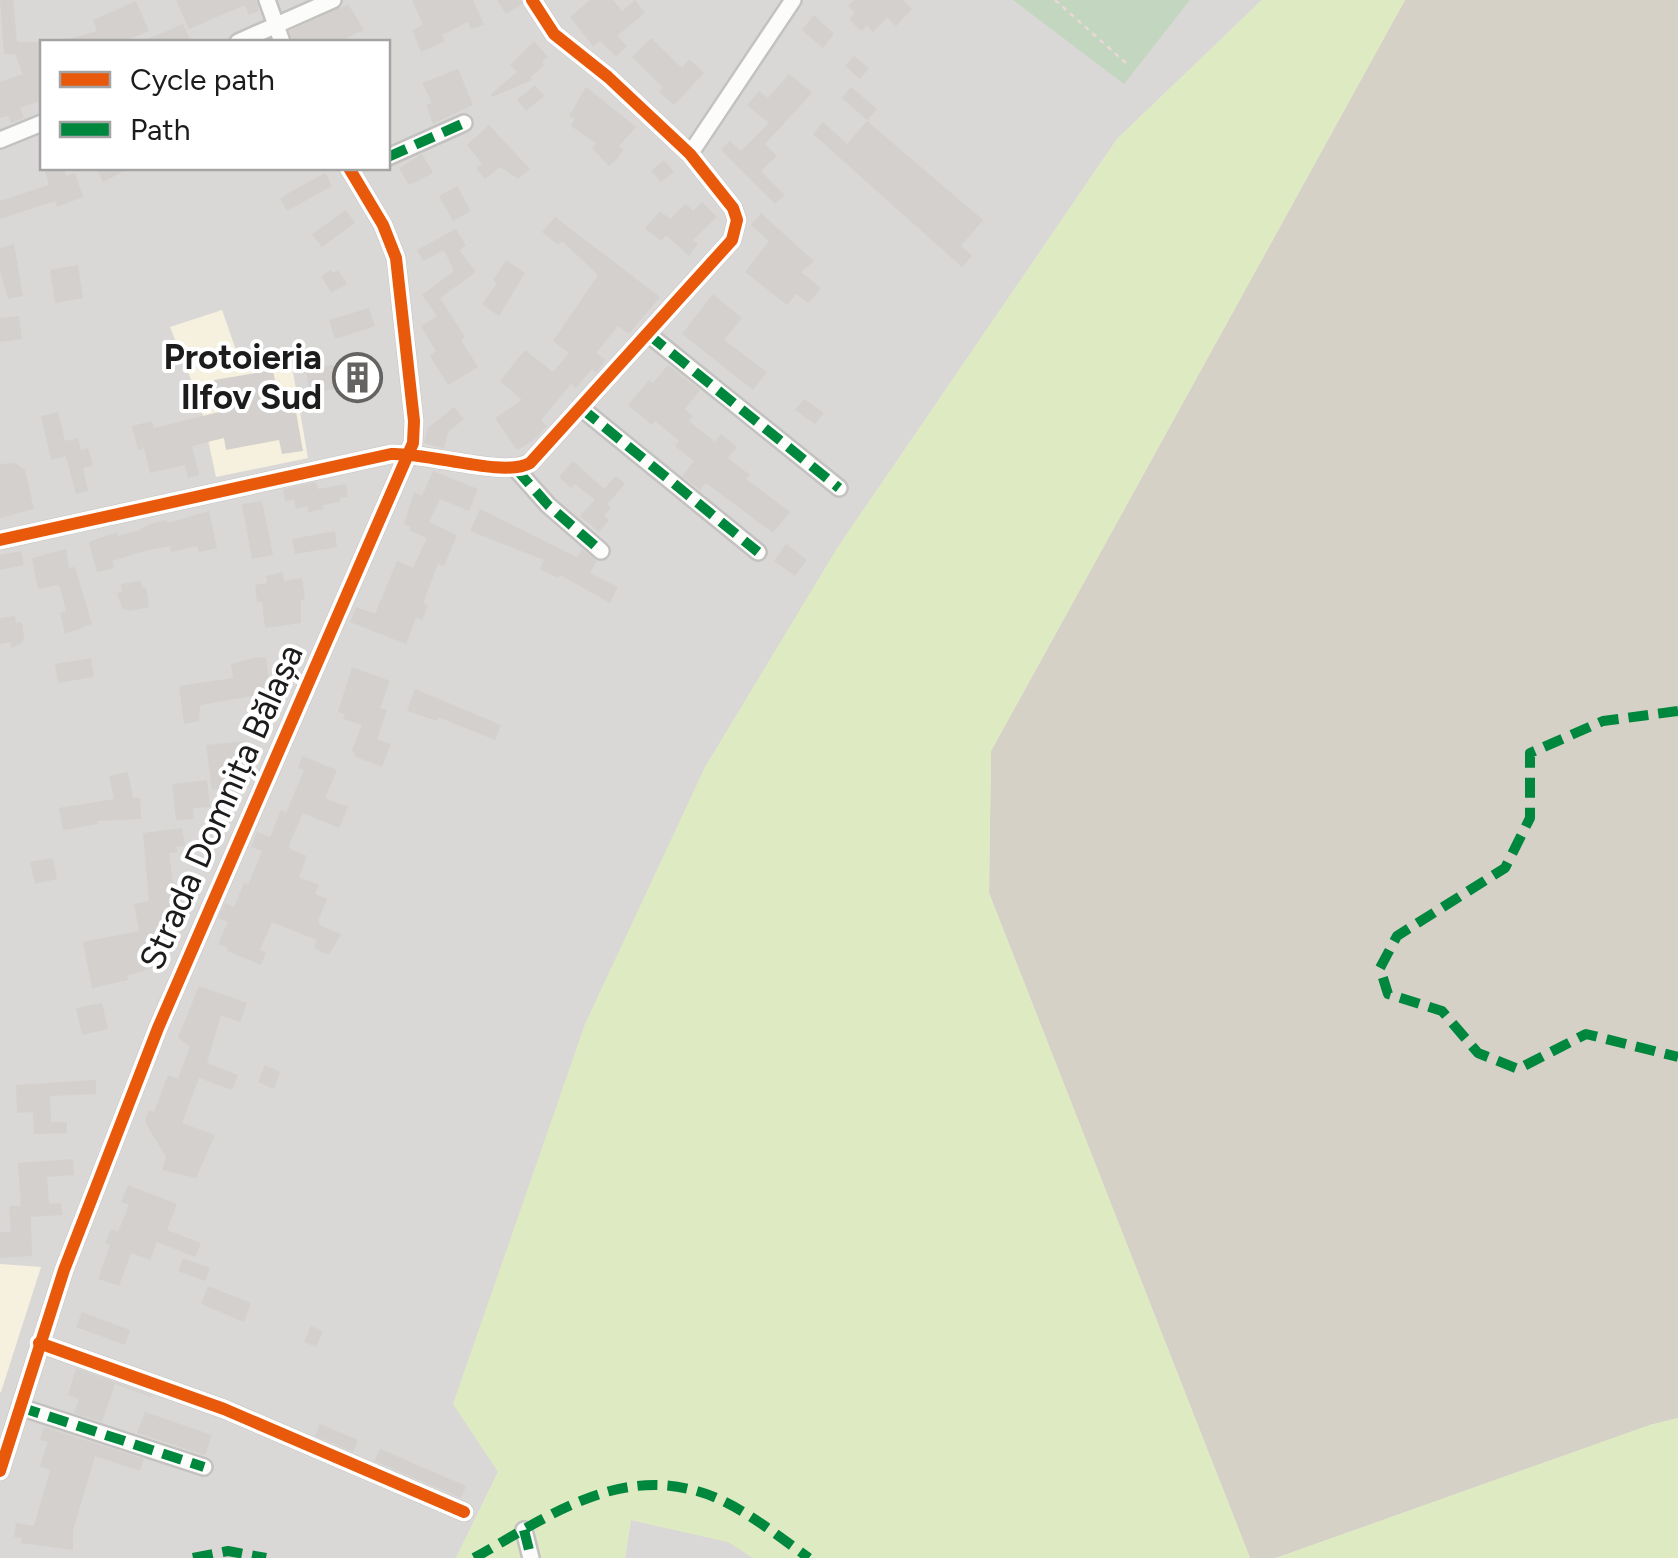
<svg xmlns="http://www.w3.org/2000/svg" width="1678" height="1558" viewBox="0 0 1678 1558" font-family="Figtree,sans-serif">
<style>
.residential{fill:#dad8d6;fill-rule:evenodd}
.education{fill:#f6f1de}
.construction{fill:#d5d1c6}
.grass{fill:#deeac1}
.cemetery{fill:#c3d6bf}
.building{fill:#d3d0cd}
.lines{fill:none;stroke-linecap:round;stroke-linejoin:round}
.minor-casing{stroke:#c3c2c0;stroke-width:20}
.path{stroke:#ebd7d8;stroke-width:2.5;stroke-dasharray:5 5;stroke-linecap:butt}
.minor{stroke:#fcfcfb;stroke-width:15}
.quiet{stroke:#00873e;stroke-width:10;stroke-dasharray:20 10;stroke-linecap:butt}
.cycleway-casing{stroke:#fff;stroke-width:19}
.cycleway{stroke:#e8590c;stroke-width:12}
.labels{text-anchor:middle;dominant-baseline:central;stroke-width:8;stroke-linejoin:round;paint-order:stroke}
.poi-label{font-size:35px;font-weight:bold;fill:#1c1c1c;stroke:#fff;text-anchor:end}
.street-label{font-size:35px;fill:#1c1c1c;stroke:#fff}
</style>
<rect width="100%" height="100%" fill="#ebe8e4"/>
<g class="residential">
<path d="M 0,0 L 1262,0 L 1117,139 L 836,550 L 498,1472 L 456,1558 L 0,1558 ZM 42,42 L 388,42 L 388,168 L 42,168 Z"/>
<path d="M 631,1520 L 729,1542 L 753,1558 L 625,1558 Z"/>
</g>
<g class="education">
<path d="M 222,310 L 243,370 L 291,361 L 308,458 L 216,477 L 200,402 L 170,327 Z"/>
<path d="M 0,1264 L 41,1267 L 1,1392 L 0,1392 Z"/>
</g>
<path class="construction" d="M 1405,0 L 1678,0 L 1678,1418 L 1650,1425 L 1276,1558 L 1250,1558 L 989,893 L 991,751 Z"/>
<g class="grass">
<path d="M 1262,0 L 1405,0 L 991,751 L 989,893 L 1250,1558 L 753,1558 L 728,1542 L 631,1520 L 625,1558 L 456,1558 L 498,1472 L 453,1404 L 585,1024 L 705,767 L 836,550 L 1117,139 Z"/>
<path d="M 1678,1418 L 1678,1558 L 1276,1558 L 1650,1425 Z"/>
</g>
<path class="cemetery" d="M 1013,0 L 1190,0 L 1124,84 Z"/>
<g class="building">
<path d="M 0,0 L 13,0 L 17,42 L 42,42 L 42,100 L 20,108 L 24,118 L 11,123 L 8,116 L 0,118 L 0,82 L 23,74 L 15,54 L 4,54 Z"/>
<path d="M 176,0 L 256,0 L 259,11 L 249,15 L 245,5 L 189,29 Z"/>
<path d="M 412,0 L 473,0 L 484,25 L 471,29 L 468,22 L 442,35 L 445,41 L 421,52 L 412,30 L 423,25 Z"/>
<path d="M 497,0 L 521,0 L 522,4 L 506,14 Z"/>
<path d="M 590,0 L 613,0 L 622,11 L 635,0 L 645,13 L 617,36 L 627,46 L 616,56 L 600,41 L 593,46 L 570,17 Z"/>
<path d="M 854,0 L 903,0 L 912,9 L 896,26 L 887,17 L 873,32 L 867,26 L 861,31 L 849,19 L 855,13 L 848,6 Z"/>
<path d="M 136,1 L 149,31 L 121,42 L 70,42 L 69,39 L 97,31 L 93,20 Z"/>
<path d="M 348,4 L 364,30 L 338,42 L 293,42 L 290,31 Z"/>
<path d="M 814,15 L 834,34 L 823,48 L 802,30 Z"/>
<path d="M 183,24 L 191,42 L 141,42 Z"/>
<path d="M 651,38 L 682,68 L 689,59 L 704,73 L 674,105 L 659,92 L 663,87 L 632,57 Z"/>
<path d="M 534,41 L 548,57 L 542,62 L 544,65 L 530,78 L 532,80 L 492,97 L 491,94 L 517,72 L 510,65 Z"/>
<path d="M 854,56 L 869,68 L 860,79 L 845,66 Z"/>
<path d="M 458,69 L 473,105 L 433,124 L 426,105 L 432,103 L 422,83 Z"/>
<path d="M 789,74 L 812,93 L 765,144 L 777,156 L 761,171 L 785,195 L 775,204 L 721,150 L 730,141 L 741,151 L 769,123 L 747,105 L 759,91 L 768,98 Z"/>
<path d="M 535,85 L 544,96 L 526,111 L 517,100 Z"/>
<path d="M 586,87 L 636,127 L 619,146 L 623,150 L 618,158 L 609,166 L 592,148 L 597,144 L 571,126 L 575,119 L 569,116 Z"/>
<path d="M 851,87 L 877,109 L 867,120 L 842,98 Z"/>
<path d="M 867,121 L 983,220 L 961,246 L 972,256 L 962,267 L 813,134 L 823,122 L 847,144 Z"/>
<path d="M 489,125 L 530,169 L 518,179 L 500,167 L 485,179 L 476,168 L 482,164 L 467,145 Z"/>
<path d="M 422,154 L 433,173 L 409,185 L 399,168 Z"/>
<path d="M 664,160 L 674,172 L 661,182 L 651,171 Z"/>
<path d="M 44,168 L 63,168 L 66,176 L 75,173 L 83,197 L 57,207 L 55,201 L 0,219 L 0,201 L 49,185 Z"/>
<path d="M 96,168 L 130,168 L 103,182 Z"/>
<path d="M 325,173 L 332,186 L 287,211 L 280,198 Z"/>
<path d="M 457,186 L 471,211 L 453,221 L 439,196 Z"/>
<path d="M 702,202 L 717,217 L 693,240 L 698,244 L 689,256 L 666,235 L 661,241 L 645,228 L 660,211 L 670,219 L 686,204 L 693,211 Z"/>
<path d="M 346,210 L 355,223 L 322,247 L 312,234 Z"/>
<path d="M 761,213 L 814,261 L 801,272 L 821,288 L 809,303 L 796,294 L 787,305 L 745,272 L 769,241 L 751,225 Z"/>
<path d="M 555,217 L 660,297 L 629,334 L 618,326 L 596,353 L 606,360 L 596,373 L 592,369 L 576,388 L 571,384 L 541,420 L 547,426 L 534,440 L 517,450 L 495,418 L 522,400 L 500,381 L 525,350 L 553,372 L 569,353 L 553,341 L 598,275 L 562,241 L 558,245 L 542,232 Z"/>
<path d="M 456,229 L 466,246 L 459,250 L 476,272 L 440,298 L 465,337 L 461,340 L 478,367 L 448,385 L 430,356 L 436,351 L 421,326 L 437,316 L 422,295 L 454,271 L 444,250 L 423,261 L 417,250 Z"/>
<path d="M 14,244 L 23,296 L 8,299 L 0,271 L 0,248 Z"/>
<path d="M 506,260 L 525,273 L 499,316 L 482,304 L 497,283 L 493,280 Z"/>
<path d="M 78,265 L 83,298 L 55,303 L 50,270 Z"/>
<path d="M 331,270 L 333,273 L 338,270 L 347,284 L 331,293 L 321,276 Z"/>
<path d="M 713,294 L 742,318 L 724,340 L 767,372 L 753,390 L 682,334 Z"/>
<path d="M 369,308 L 375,326 L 335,339 L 329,320 Z"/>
<path d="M 19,316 L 22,339 L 0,342 L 0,318 Z"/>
<path d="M 370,361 L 373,389 L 344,393 L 343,388 L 309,393 L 306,368 Z"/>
<path d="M 668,365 L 700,390 L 685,409 L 693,416 L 689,421 L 715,442 L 721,434 L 737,447 L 728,458 L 750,475 L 746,479 L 790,512 L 773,533 L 706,483 L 700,490 L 682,476 L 694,461 L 675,446 L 679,441 L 655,421 L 652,425 L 628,405 L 649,380 L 653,383 Z"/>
<path d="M 273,370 L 278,398 L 293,395 L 303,451 L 282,454 L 279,440 L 226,450 L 224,438 L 192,446 L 199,475 L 188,478 L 185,465 L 150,473 L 144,448 L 138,450 L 132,426 L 152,421 L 154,428 L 219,412 L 214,380 Z"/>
<path d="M 804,399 L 824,413 L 815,424 L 795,410 Z"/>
<path d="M 454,407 L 464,419 L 448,432 L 444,448 L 424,443 L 428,428 Z"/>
<path d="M 58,412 L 65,441 L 78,438 L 81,450 L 88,448 L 93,466 L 83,468 L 88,491 L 76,494 L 66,456 L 51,460 L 41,416 Z"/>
<path d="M 573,461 L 604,489 L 616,476 L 625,484 L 607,504 L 611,508 L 604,516 L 609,520 L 599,532 L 580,516 L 595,500 L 575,484 L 571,488 L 559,477 Z"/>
<path d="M 15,463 L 25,470 L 34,509 L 0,518 L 0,464 Z"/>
<path d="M 433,471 L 478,489 L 469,511 L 440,499 L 429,522 L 457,535 L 444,566 L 438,564 L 423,603 L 428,606 L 422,620 L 416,618 L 406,644 L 350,622 L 356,607 L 375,614 L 397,561 L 413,568 L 427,538 L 409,530 L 411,527 L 404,524 L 414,492 L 422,496 Z"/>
<path d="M 316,482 L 318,489 L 346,484 L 348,497 L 340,498 L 340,502 L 323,505 L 324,509 L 308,512 L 308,506 L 296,509 L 294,499 L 285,501 L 283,489 Z"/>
<path d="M 262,501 L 273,555 L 252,559 L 242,504 Z"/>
<path d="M 480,509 L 577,557 L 582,549 L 597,561 L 590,573 L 618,587 L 610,603 L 560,575 L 558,578 L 540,569 L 544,560 L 470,531 Z"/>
<path d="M 209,511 L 217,548 L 199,552 L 197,546 L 171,552 L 170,546 L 145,551 L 112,561 L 114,568 L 97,572 L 89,542 L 117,532 L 118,536 L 140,530 L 149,524 L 166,520 L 167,523 Z"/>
<path d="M 335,531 L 337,547 L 295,554 L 292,539 Z"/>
<path d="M 786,544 L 807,560 L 795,576 L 774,561 Z"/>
<path d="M 66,549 L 69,568 L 75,567 L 92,624 L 65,634 L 60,613 L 66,611 L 60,588 L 58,585 L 38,589 L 32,558 Z"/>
<path d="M 21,551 L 24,565 L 0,570 L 0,555 Z"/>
<path d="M 283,572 L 284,581 L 302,578 L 305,599 L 301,600 L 301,623 L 265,628 L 262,602 L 257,602 L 255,585 L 267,583 L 266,576 Z"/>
<path d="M 141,581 L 142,588 L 146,587 L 149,607 L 130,611 L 122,608 L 117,593 L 122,592 L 121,584 Z"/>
<path d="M 15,616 L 16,623 L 22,622 L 24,638 L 22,643 L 12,648 L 10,642 L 0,644 L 0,618 Z"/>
<path d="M 257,657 L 266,658 L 271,693 L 200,705 L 199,721 L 184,724 L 179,686 L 233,678 L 231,664 Z"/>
<path d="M 91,658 L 94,677 L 58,683 L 55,664 Z"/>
<path d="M 352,667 L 390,681 L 380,708 L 387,710 L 377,739 L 391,744 L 382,767 L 356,757 L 352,750 L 362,725 L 343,719 L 345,714 L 338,712 Z"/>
<path d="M 415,689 L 501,725 L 495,740 L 438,717 L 437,721 L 407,711 Z"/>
<path d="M 246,741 L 250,763 L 239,787 L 212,790 L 206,745 Z"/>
<path d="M 302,756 L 337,770 L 325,798 L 348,807 L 339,828 L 303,813 L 289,845 L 290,849 L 307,856 L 299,877 L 319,885 L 315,894 L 327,899 L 318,921 L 321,926 L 341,934 L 329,955 L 314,948 L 317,940 L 272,922 L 260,950 L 266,952 L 261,965 L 227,951 L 228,948 L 218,944 L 228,922 L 218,918 L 225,903 L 234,907 L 244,883 L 248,885 L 262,851 L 251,847 L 257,832 L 270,837 L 281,810 L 286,813 L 304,770 L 298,768 Z"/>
<path d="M 128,772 L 133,798 L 140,798 L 141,819 L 97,821 L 98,824 L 63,830 L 59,808 L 114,799 L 109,776 Z"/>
<path d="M 207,780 L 210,807 L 193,808 L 194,819 L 176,820 L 172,784 Z"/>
<path d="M 182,828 L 185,846 L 176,847 L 177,852 L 169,853 L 177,912 L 171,914 L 157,966 L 127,976 L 128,980 L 92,988 L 83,942 L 139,931 L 134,904 L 149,901 L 143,833 Z"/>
<path d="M 53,858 L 57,879 L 35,884 L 30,862 Z"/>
<path d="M 199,986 L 247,1003 L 240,1022 L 221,1015 L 207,1063 L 238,1075 L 232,1090 L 199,1078 L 182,1123 L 215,1135 L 196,1178 L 162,1170 L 166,1157 L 145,1122 L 149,1110 L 154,1112 L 168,1075 L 178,1079 L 190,1046 L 178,1038 Z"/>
<path d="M 102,1003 L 108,1029 L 82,1035 L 76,1008 Z"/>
<path d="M 265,1065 L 280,1072 L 274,1089 L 258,1082 Z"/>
<path d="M 96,1080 L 96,1094 L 50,1096 L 51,1122 L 67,1122 L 67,1133 L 34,1134 L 33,1112 L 17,1113 L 16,1085 Z"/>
<path d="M 73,1159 L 74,1175 L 47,1177 L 49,1204 L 61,1203 L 62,1215 L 31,1217 L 32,1256 L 0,1258 L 0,1232 L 11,1232 L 9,1206 L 21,1206 L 18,1163 Z"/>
<path d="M 128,1185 L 177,1204 L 167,1230 L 201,1243 L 195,1257 L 157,1242 L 150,1260 L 131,1253 L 119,1286 L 98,1279 L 110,1245 L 105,1243 L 111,1229 L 118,1232 L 129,1205 L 121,1202 Z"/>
<path d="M 183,1258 L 210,1268 L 205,1281 L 178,1271 Z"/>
<path d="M 208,1286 L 251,1303 L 244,1322 L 201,1304 Z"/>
<path d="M 82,1312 L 130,1330 L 125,1345 L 76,1327 Z"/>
<path d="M 311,1326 L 323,1331 L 316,1347 L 304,1342 Z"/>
<path d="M 76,1368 L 152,1395 L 151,1397 L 115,1384 L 102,1422 L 74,1413 L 79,1399 L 68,1395 Z"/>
<path d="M 145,1412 L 212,1435 L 205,1455 L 137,1433 Z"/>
<path d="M 320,1424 L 358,1440 L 353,1452 L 315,1436 Z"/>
<path d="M 44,1427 L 144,1459 L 140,1471 L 95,1456 L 73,1531 L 73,1550 L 21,1543 L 22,1538 L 14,1537 L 16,1523 L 34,1526 L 50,1470 L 40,1466 L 48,1442 L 40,1440 Z"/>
<path d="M 380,1449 L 466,1486 L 461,1498 L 374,1461 Z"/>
</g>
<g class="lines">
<defs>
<g id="minor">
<path d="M 267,0 L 282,42"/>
<path d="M 238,42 L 333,0"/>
<path d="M 0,140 L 42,123"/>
<path d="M 690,154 L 793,0"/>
<path d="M 388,157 L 464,123"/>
<path d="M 648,334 L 839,488"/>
<path d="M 581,408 L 758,552"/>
<path d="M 516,469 L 548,505 L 601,551"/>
<path d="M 0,540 L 391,454 C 427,452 504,478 530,463 L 732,240 L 737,220 L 733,208 L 690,154 L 608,77 L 554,34 L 532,0"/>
<path d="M 39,1343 L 224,1409 L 464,1512"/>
<path d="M 20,1407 L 204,1467"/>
<path d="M 0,1471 L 64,1270 L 158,1028 L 413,443 L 414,421 L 396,258 L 383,225 L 349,168"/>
<path d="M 524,1530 L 531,1558"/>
</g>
</defs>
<use href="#minor" class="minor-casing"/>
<path class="path" d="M 1055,0 L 1127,64"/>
<use href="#minor" class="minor"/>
<g class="quiet">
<path d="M 388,157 L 464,123"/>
<path d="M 648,334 L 839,488"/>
<path d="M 581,408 L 758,552"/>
<path d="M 516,469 L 548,505 L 601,551"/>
<path d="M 1678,711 L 1603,721 L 1530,753 L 1530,818 L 1505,868 L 1397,936 L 1380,968 L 1388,994 L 1442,1011 L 1478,1053 L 1518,1069 L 1586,1034 L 1678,1057"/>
<path d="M 20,1407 L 204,1467"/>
<path d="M 524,1530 L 531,1558"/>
<path d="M 193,1558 L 228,1551 L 266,1558"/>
<path d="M 474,1558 C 543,1520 613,1467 697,1491 C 737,1502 775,1534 809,1558"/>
</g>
<defs>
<g id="cycleway">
<path d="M 0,540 L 391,454 C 427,452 504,478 530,463 L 732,240 L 737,220 L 733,208 L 690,154 L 608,77 L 554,34 L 532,0"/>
<path d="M 39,1343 L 224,1409 L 464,1512"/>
<path d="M 0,1471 L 64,1270 L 158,1028 L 413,443 L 414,421 L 396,258 L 383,225 L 349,168"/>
</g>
</defs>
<use href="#cycleway" class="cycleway-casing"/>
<use href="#cycleway" class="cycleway"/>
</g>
<defs>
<symbol id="building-ring" viewBox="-11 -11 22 22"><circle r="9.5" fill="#fff" stroke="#646362" stroke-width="1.5"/><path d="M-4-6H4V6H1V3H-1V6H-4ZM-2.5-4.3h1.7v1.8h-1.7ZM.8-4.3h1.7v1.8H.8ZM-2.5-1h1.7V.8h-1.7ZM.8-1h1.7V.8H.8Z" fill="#646362"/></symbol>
</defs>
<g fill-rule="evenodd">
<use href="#building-ring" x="330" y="350" width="55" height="55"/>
</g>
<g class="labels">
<g class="poi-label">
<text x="322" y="357">Protoieria<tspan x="322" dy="40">Ilfov Sud</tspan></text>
</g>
<g class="street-label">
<text transform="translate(221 807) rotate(-66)">Strada Domnița Bălașa</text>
</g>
</g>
<rect x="40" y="40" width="350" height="130" fill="#ffffff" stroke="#a4a4a4" stroke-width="2.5"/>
<rect x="60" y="72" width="50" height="15" fill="#e8590c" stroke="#a4a4a4" stroke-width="2.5"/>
<text x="130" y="90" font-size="30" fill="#1c1c1c">Cycle path</text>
<rect x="60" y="122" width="50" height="15" fill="#00873e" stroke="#a4a4a4" stroke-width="2.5"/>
<text x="130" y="140" font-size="30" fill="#1c1c1c">Path</text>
</svg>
